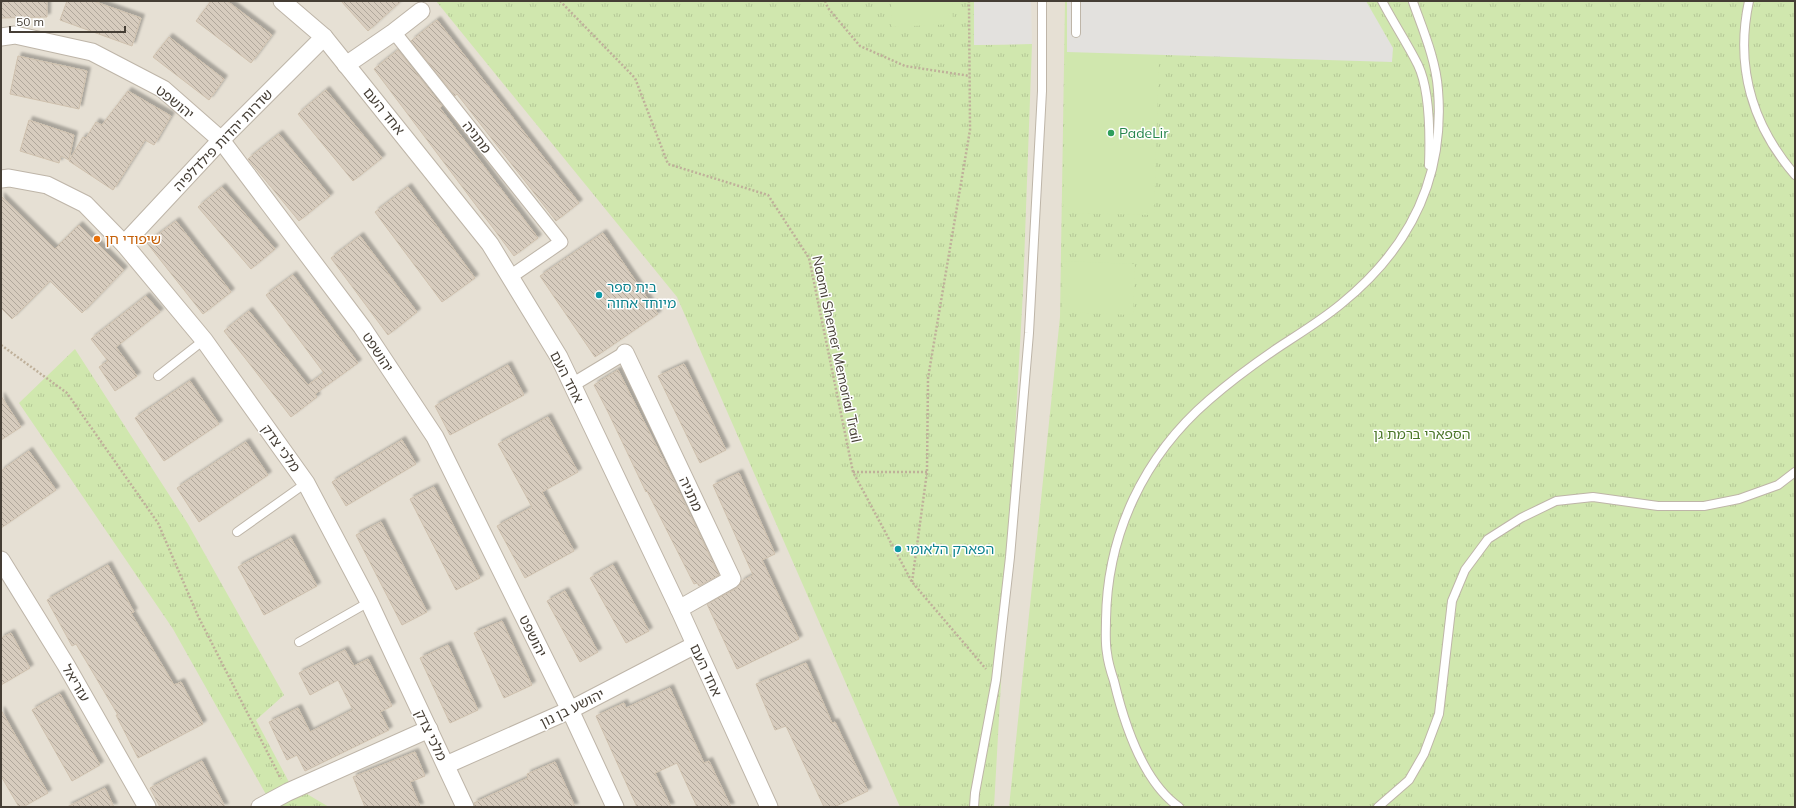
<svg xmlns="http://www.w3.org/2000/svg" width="1796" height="808" viewBox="0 0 1796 808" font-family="Mulish,'Noto Sans Hebrew',sans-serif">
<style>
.residential{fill:#e6e0d4}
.park{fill:url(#park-tufts)}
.pitch{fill:#d0e7ae}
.parking{fill:#e3e1de}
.building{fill:url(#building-back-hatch);stroke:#cfc1ae;filter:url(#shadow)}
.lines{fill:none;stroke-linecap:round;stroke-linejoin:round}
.service-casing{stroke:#beb5a8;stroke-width:10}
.pedestrian-casing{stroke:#beb5a8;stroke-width:15}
.minor-casing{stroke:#beb5a8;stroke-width:19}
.path{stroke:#bfb09a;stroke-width:2.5;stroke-dasharray:2 2;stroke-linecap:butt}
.service{stroke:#fff;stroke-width:8}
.pedestrian{stroke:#fff;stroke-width:13}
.minor{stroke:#fff;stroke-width:17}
.leisure-dot{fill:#2e9e5b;stroke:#fff;stroke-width:1.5}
.food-dot{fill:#e8710a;stroke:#fff;stroke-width:1.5}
.culture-dot{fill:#0f9aa8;stroke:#fff;stroke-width:1.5}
.labels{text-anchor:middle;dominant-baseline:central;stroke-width:3;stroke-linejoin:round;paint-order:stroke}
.street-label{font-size:14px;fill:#453e35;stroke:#fff}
.leisure-label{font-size:14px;fill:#27864d;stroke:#fff;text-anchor:start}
.food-label{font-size:14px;fill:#c56008;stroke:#fff;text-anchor:start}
.culture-label{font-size:14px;fill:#0d838f;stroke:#fff;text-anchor:start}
.park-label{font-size:14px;fill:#4a7629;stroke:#fff}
</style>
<defs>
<pattern id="park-tufts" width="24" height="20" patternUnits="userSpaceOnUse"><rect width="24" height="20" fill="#d0e7ae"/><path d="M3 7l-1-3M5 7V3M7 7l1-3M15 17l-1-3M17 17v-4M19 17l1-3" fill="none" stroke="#b4c796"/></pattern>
<pattern id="building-back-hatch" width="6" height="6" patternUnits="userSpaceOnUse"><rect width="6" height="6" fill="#d7ccbe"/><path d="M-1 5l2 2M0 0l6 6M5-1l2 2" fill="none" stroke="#b0a79b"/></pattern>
<filter id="shadow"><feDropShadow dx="3.5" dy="-3.5" stdDeviation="1" flood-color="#0004"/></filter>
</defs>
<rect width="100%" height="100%" fill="#f3eee6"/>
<rect class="residential" x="1" y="1" width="1794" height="806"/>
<g class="park">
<path d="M 436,1 L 974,1 L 974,45 L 1032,44 L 1023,291 L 994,807 L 900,807 L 677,297 Z"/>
<path d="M 1065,1 L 1795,1 L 1795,807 L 1009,807 L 1060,317 Z"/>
<path d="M 75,349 L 188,524 L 284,695 L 256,720 L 290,784 L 329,807 L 271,807 L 268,798 L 173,629 L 19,403 Z"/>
</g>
<g class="pitch">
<path d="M 891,1 L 952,1 L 953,24 L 892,27 Z"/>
<path d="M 1067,52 L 1159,54 L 1154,215 L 1063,213 Z"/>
<path d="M 1063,261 L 1135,264 L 1133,315 L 1062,312 Z"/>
</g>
<g class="parking">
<path d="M 974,1 L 1031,1 L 1032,44 L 974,45 Z"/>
<path d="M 1067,1 L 1366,1 L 1393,48 L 1392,62 L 1067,52 Z"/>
</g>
<g class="building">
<path d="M 1,1 L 47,1 L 47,17 L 1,18 Z"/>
<path d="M 67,1 L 93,1 L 141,18 L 132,46 L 60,20 Z"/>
<path d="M 211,1 L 227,1 L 272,35 L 251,63 L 196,21 Z"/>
<path d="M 341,1 L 401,1 L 368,31 Z"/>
<path d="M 437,20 L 579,203 L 556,221 L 457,94 L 455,96 L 411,41 Z"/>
<path d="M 169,37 L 224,79 L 209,100 L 153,57 Z"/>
<path d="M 398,50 L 442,106 L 440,108 L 538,238 L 514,256 L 374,69 Z"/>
<path d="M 18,56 L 87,71 L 79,109 L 10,94 Z"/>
<path d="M 326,90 L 382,158 L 353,181 L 298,114 Z"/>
<path d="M 128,91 L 171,116 L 154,145 L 145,140 L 113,190 L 69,161 L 83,137 L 86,138 L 96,122 L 102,125 Z"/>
<path d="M 29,120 L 74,135 L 69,160 L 61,156 L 59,163 L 20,151 Z"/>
<path d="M 279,134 L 330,196 L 299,221 L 248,159 Z"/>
<path d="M 222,187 L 275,249 L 251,269 L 198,207 Z"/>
<path d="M 408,187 L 475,278 L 442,302 L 375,212 Z"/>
<path d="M 1,196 L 55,249 L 79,225 L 124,270 L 82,313 L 50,281 L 12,319 L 1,308 Z"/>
<path d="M 176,221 L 231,292 L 203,314 L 147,243 Z"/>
<path d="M 603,233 L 658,314 L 595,357 L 540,276 Z"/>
<path d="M 360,236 L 417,312 L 388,335 L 331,258 Z"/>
<path d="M 293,275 L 358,363 L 315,394 L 317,397 L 291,417 L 224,331 L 249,311 L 308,385 L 324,373 L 266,295 Z"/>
<path d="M 146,296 L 160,312 L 116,347 L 137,376 L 115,391 L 99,367 L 108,361 L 91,339 Z"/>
<path d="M 684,364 L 726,450 L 700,463 L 658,376 Z"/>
<path d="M 508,365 L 524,395 L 450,435 L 435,406 Z"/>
<path d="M 618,370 L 673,479 L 719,575 L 699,586 L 697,583 L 694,584 L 647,491 L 646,492 L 608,412 L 594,385 Z"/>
<path d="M 190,381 L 219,424 L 164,461 L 135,418 Z"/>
<path d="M 1,396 L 21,427 L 1,440 Z"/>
<path d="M 548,417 L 578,472 L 542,492 L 574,551 L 525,578 L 497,526 L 532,507 L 498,444 Z"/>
<path d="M 402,440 L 416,464 L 346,506 L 332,482 Z"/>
<path d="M 246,442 L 268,475 L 199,522 L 177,488 Z"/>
<path d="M 29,451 L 56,490 L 1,528 L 1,471 Z"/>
<path d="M 739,473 L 775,554 L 762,560 L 799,639 L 737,669 L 707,604 L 737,588 L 742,581 L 753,575 L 713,485 Z"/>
<path d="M 434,487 L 480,578 L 456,590 L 410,499 Z"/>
<path d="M 381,522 L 427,612 L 402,625 L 356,535 Z"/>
<path d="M 291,538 L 317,586 L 264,615 L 238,567 Z"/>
<path d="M 108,565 L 134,612 L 131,613 L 174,685 L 181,682 L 203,724 L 138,758 L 116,715 L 118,715 L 76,644 L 72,646 L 47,600 Z"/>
<path d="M 613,565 L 649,631 L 626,643 L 590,578 Z"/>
<path d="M 565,591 L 598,652 L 580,662 L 547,601 Z"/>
<path d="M 502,621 L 532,685 L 504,698 L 474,633 Z"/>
<path d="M 11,633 L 30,668 L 1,685 L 1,638 Z"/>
<path d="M 448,645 L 478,710 L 450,723 L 420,658 Z"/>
<path d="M 345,650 L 354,666 L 368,659 L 392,706 L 380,712 L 389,730 L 305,771 L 297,755 L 287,760 L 269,722 L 298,708 L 310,732 L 353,710 L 338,680 L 310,695 L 299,673 Z"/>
<path d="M 806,663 L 832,723 L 835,722 L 868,791 L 834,807 L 824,807 L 786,726 L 775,730 L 756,684 Z"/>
<path d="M 670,688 L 704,763 L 709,761 L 731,807 L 697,807 L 677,763 L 655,773 L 671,807 L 637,807 L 596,716 L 624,703 L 626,708 Z"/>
<path d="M 60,694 L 100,765 L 72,781 L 32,710 Z"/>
<path d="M 1,710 L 48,793 L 23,807 L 19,807 L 1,776 Z"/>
<path d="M 415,752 L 425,776 L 410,782 L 420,807 L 365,807 L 353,777 Z"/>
<path d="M 202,761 L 225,807 L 160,807 L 150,788 Z"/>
<path d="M 555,762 L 575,807 L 475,807 L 474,803 L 528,778 L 527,774 Z"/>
<path d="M 105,788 L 114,807 L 67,807 Z"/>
</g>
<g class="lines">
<defs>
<g id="service">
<path d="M 1382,1 C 1393,22 1407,43 1418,65 C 1430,90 1430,137 1429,165"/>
<path d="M 1749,1 C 1735,66 1752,125 1795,175"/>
<path d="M 1076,33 L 1076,1"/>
<path d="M 158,376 L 204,340"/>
<path d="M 237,532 L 306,483"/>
<path d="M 299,642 L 369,602"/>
<path d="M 974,807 L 975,793 L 996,680 L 1010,557 L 1029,333 L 1042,91 L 1042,1"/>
<path d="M 1179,807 C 1142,781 1124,723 1114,681 C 1111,672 1108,663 1107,653 C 1105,643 1106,631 1106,620 C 1107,534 1144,456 1209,400 C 1231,381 1258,361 1282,345 C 1302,332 1323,319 1341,304 C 1409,249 1445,179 1438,90 C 1436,60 1423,30 1413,2"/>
<path d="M 1378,807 L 1409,780 L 1424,754 L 1439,714 L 1452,601 L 1465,570 L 1488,539 L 1521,518 L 1556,501 L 1593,497 L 1658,506 L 1704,506 L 1739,499 L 1778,485 L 1795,472"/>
</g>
<g id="pedestrian">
<path d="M 394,32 L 561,242 L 510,277"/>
<path d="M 572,385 L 625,353"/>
</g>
<g id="minor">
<path d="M 282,1 L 324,37 L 490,244 L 559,357 L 679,609 L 769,807"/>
<path d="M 1,37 L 15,35 L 92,52 L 163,89 L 221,140 L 362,327 L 435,437 L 570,710 L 615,807"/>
<path d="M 346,65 L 394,32 L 421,11"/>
<path d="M 1,179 L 9,178 L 47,185 L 85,204 L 124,244 L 204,340 L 306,483 L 369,602 L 465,807"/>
<path d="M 124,244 L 221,140 L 324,37"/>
<path d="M 625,353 L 732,579 L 679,609"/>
<path d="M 1,560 L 66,665 L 147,807"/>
<path d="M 446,765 L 570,710 L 695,645"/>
<path d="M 260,807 L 288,792 L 429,729"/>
</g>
</defs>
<use href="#service" class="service-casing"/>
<use href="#pedestrian" class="pedestrian-casing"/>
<use href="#minor" class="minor-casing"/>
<g class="path">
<path d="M 560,1 L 635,78 L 668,164 L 768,195 L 809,258 L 853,472 L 912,582 L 986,669"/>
<path d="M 825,1 L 828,8 L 860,46 L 905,66 L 970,76"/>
<path d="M 1,345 L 67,393 L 158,523 L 198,616 L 281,779"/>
<path d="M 853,472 L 927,472"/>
<path d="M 912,582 L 927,472 L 928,378 L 970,130 L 969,1"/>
</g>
<use href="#service" class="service"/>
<use href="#pedestrian" class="pedestrian"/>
<use href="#minor" class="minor"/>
</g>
<circle class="leisure-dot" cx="1111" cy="133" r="4"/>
<circle class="food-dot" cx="97" cy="239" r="4"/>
<g class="culture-dot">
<circle cx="599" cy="295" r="4"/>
<circle cx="898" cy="549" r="4"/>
</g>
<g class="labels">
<g class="street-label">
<text transform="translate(175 102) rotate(39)">יהושפט</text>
<text transform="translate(384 111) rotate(51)">אחד העם</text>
<text transform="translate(477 137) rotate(52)">מתניה</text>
<text transform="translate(223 140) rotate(-46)">שדרות יהדות פילדלפיה</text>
<text transform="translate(837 349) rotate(78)">Naomi Shemer Memorial Trail</text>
<text transform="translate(378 352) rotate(57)">יהושפט</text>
<text transform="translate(567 377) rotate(63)">אחד העם</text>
<text transform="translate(281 448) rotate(54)">מלכי צדק</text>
<text transform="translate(691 494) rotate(65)">מתניה</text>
<text transform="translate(533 636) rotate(64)">יהושפט</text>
<text transform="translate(706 670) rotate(65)">אחד העם</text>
<text transform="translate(76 683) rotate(60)">עזריאל</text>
<text transform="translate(572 708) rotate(-26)">יהושע בן נון</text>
<text transform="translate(431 735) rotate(64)">מלכי צדק</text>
</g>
<g class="leisure-label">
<text x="1119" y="133">PadeLir</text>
</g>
<g class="food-label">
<text x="105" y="239">שיפודי חן</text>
</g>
<g class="culture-label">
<text x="607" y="287">בית ספר<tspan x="607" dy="16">מיוחד אחוה</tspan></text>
<text x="906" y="549">הפארק הלאומי</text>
</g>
<g class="park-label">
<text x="1422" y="434">הספארי ברמת גן</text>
</g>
</g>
<rect width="1796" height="808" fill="none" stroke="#453e35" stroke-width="4"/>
<path d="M10 26v6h115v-6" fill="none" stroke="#453e35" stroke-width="2"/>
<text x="16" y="26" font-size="12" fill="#453e35" stroke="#ffffff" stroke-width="3" paint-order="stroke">50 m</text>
</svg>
